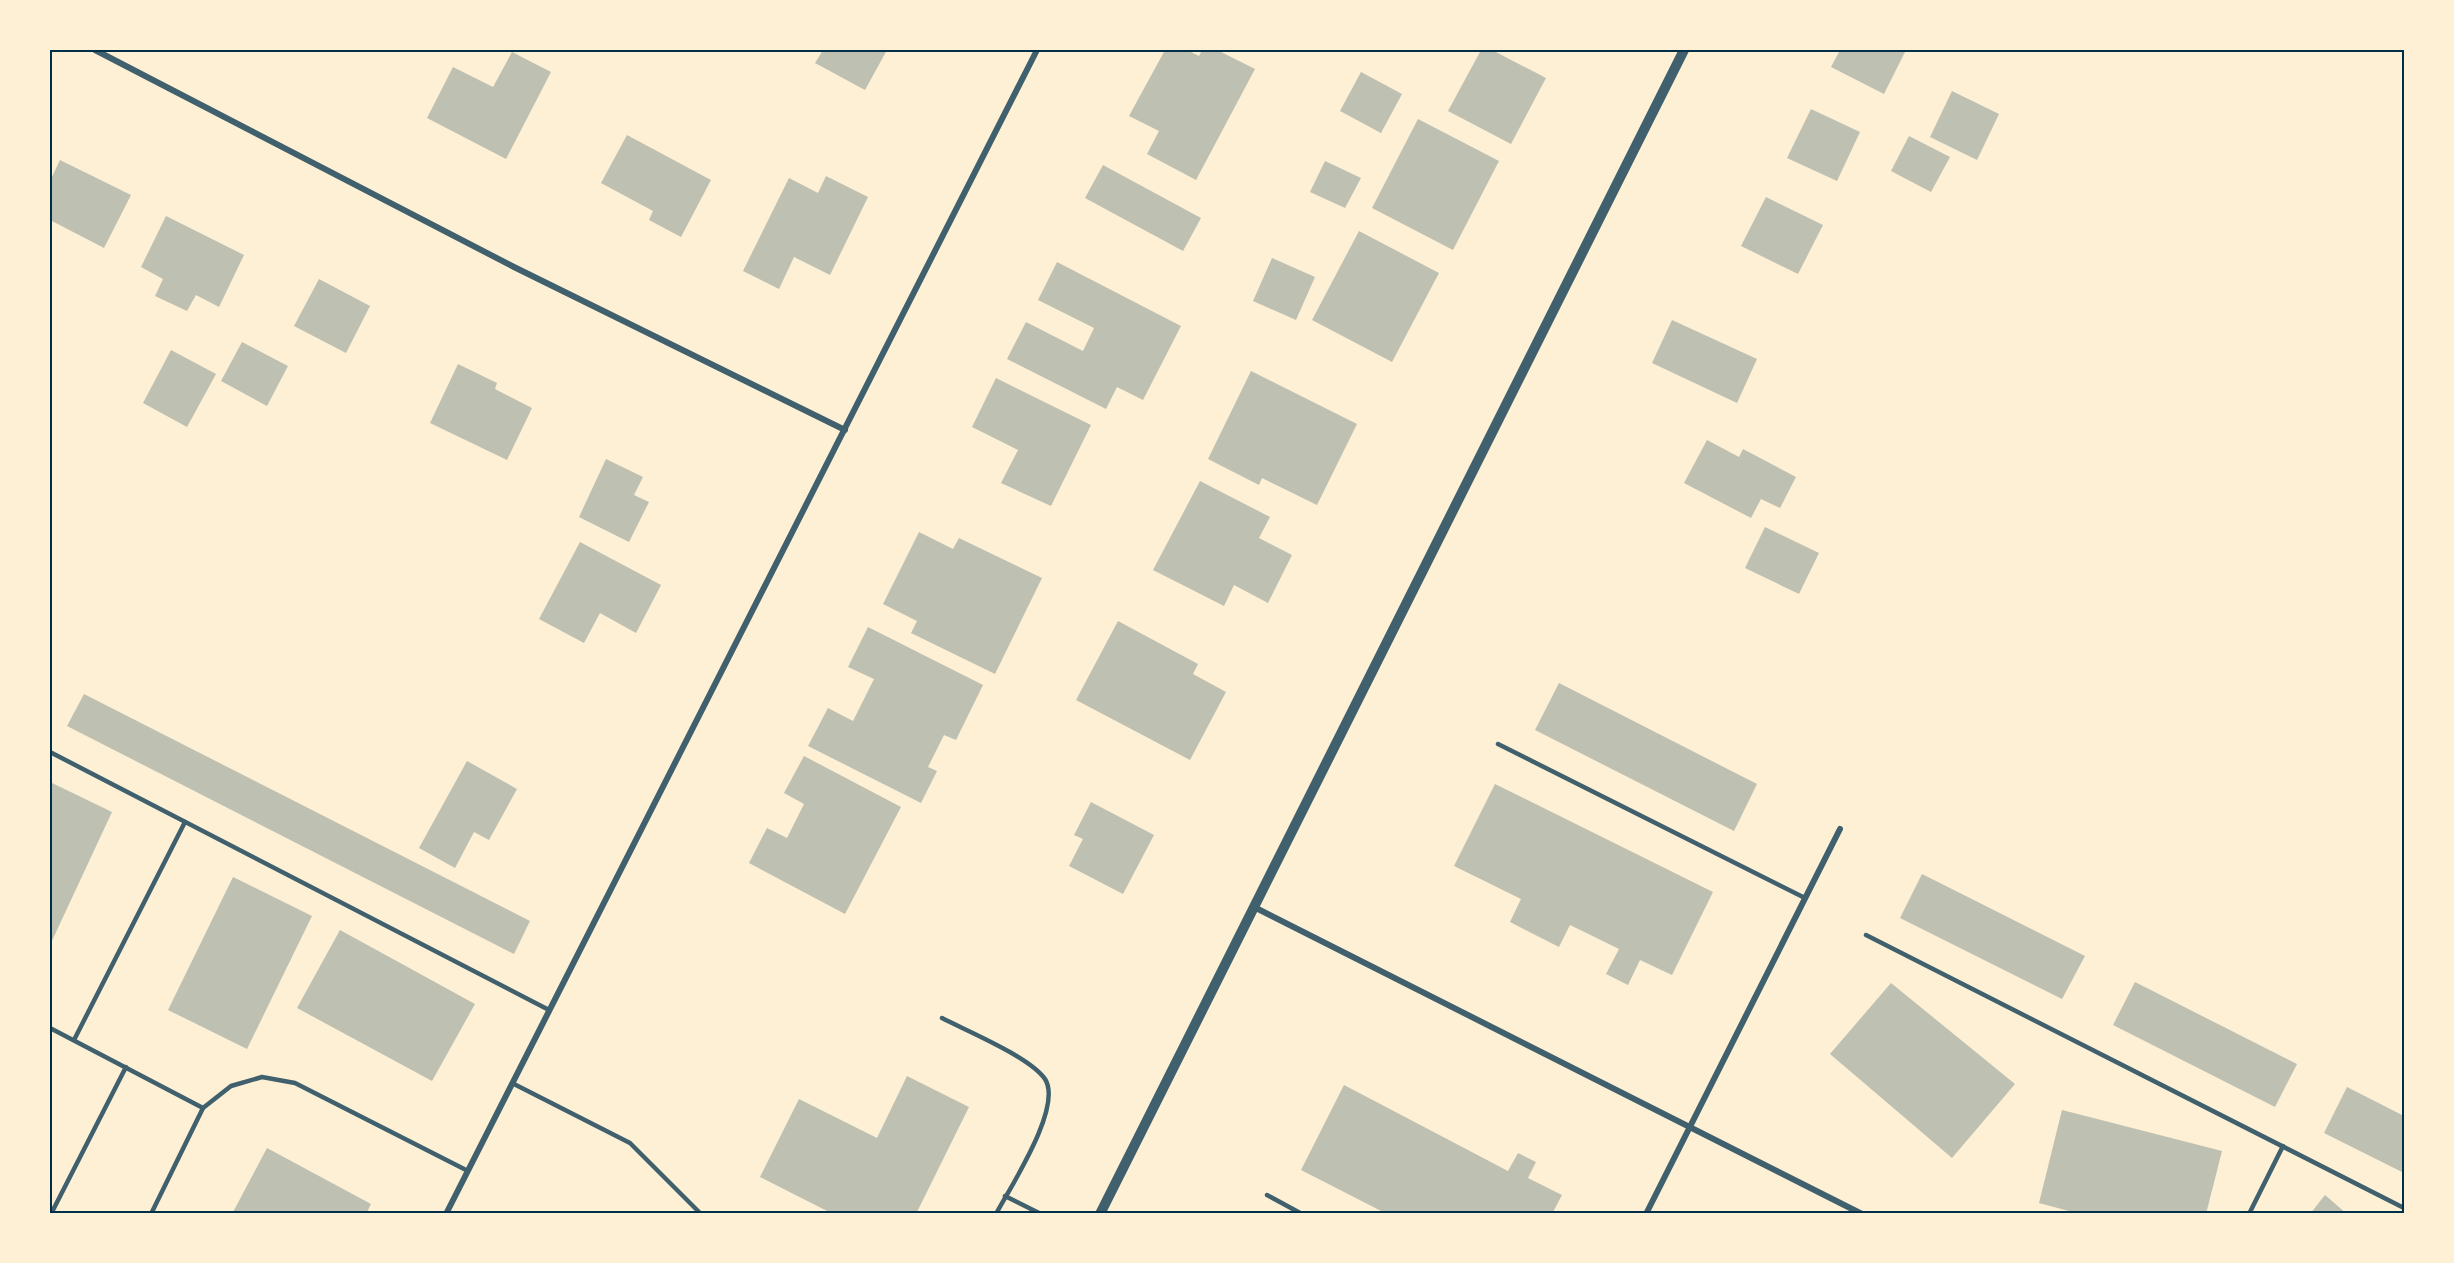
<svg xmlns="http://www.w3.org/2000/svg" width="2454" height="1263" viewBox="0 0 2454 1263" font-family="'PT Sans Narrow',sans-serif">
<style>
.building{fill:#bec0b2}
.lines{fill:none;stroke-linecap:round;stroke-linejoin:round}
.service{stroke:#3f606c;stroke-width:4.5}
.minor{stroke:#3f606c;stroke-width:6}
.tertiary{stroke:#3f606c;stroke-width:10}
.neatline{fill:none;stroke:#003049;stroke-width:2}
</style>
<rect width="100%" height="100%" fill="#fdf0d5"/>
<g class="building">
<path d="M 823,50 L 887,50 L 865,90 L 815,63 Z"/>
<path d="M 1165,50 L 1187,50 L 1199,56 L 1202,50 L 1217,50 L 1255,69 L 1196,180 L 1147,154 L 1159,131 L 1129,116 Z"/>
<path d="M 1481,50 L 1492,50 L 1546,78 L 1511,144 L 1448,111 Z"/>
<path d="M 1840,50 L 1906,50 L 1884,94 L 1831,67 Z"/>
<path d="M 512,52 L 551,72 L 506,159 L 427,118 L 453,67 L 493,87 Z"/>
<path d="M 1361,72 L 1402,94 L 1381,133 L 1340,111 Z"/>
<path d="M 1952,91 L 1999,114 L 1977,160 L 1930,137 Z"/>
<path d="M 1811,109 L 1860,132 L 1837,181 L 1787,158 Z"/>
<path d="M 1418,119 L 1499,161 L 1453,250 L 1372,208 Z"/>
<path d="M 627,135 L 711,180 L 681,237 L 649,220 L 653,211 L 601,183 Z"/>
<path d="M 1909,136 L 1950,157 L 1931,192 L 1891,171 Z"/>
<path d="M 60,160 L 131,195 L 104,248 L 50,220 L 50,181 Z"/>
<path d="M 1325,161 L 1361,178 L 1345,208 L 1310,192 Z"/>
<path d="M 1103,165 L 1201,218 L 1183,251 L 1085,198 Z"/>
<path d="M 826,176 L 868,197 L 830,275 L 794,257 L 779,289 L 743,271 L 789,178 L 818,193 Z"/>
<path d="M 1766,197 L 1823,225 L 1798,274 L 1741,246 Z"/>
<path d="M 166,216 L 244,255 L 219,307 L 196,295 L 187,311 L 155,296 L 163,279 L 141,267 Z"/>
<path d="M 1359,231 L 1439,273 L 1392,362 L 1312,320 Z"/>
<path d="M 1272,258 L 1315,277 L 1296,320 L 1253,301 Z"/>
<path d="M 1057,262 L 1181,326 L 1143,400 L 1117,387 L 1106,409 L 1007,359 L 1026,322 L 1083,351 L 1094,328 L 1038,300 Z"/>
<path d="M 319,279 L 370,306 L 346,353 L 294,326 Z"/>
<path d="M 1672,320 L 1757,359 L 1737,403 L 1652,363 Z"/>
<path d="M 242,342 L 288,366 L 267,406 L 221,381 Z"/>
<path d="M 171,350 L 216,374 L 187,427 L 143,403 Z"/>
<path d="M 458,364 L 497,383 L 495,389 L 532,408 L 507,460 L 430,423 Z"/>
<path d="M 1251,371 L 1357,424 L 1317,505 L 1262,478 L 1259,485 L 1208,459 Z"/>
<path d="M 996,378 L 1091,425 L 1051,506 L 1001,483 L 1018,450 L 972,427 Z"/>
<path d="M 1707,440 L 1739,457 L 1743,449 L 1796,477 L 1780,508 L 1761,499 L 1751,518 L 1684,483 Z"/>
<path d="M 606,459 L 643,477 L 634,495 L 649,502 L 629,542 L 579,517 Z"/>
<path d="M 1200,481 L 1270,517 L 1259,538 L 1292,555 L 1268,603 L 1234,585 L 1224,606 L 1153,570 Z"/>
<path d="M 1765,527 L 1819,553 L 1799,594 L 1745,568 Z"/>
<path d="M 919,532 L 953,549 L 959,538 L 1042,578 L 995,674 L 911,633 L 917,621 L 883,604 Z"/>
<path d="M 580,542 L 661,585 L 636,633 L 600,613 L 584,643 L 539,619 Z"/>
<path d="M 1118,621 L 1198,664 L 1193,674 L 1226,692 L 1190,760 L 1076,700 Z"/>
<path d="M 868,627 L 983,685 L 956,740 L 944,735 L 928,767 L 937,771 L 921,803 L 808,746 L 828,708 L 853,721 L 874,679 L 848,667 Z"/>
<path d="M 1559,683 L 1757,784 L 1734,831 L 1535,730 Z"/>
<path d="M 84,694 L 530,921 L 514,954 L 67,726 Z"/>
<path d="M 804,756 L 901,807 L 845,914 L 749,863 L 767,828 L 787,838 L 804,804 L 784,793 Z"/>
<path d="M 467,761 L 517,789 L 489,840 L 474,832 L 455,868 L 419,848 Z"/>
<path d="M 50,782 L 112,812 L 50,945 Z"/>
<path d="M 1495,784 L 1713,892 L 1672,975 L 1640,960 L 1628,985 L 1606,974 L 1619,949 L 1570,925 L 1559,947 L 1510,922 L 1521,899 L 1454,866 Z"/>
<path d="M 1091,802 L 1154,835 L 1123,894 L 1069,866 L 1083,839 L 1074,835 Z"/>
<path d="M 1922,874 L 2085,956 L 2062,999 L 1900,918 Z"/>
<path d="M 233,877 L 312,916 L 247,1049 L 168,1010 Z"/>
<path d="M 340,930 L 475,1004 L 432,1081 L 297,1008 Z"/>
<path d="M 2135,982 L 2297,1064 L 2275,1107 L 2113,1025 Z"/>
<path d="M 1891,983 L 2015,1084 L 1952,1158 L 1830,1054 Z"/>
<path d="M 907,1076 L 969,1107 L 916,1214 L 833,1214 L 760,1177 L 799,1099 L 877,1138 Z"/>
<path d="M 1344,1085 L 1508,1171 L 1518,1153 L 1536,1162 L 1528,1178 L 1562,1195 L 1552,1214 L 1387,1214 L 1301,1170 Z"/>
<path d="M 2347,1087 L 2404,1116 L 2404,1173 L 2324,1133 Z"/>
<path d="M 2062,1110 L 2222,1151 L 2206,1214 L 2080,1214 L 2039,1203 Z"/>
<path d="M 267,1148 L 371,1204 L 366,1214 L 232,1214 Z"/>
<path d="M 2325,1195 L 2347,1214 L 2310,1214 Z"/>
</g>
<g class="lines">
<g class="service">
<path d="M 1498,744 L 1805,898"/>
<path d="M 50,752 L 549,1010"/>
<path d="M 1866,935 L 2404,1208"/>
<path d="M 942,1018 C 967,1031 1030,1057 1045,1079 C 1063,1107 1011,1186 996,1214"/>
<path d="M 50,1028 L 203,1108"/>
<path d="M 74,1040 L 185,822"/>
<path d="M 512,1083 L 630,1143 L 701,1214"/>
<path d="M 1267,1195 L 1302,1214"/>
<path d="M 1005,1196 L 1041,1214"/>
<path d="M 51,1214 L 126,1067"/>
<path d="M 151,1214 L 203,1108 L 231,1086 L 262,1077 L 295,1083 L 468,1171"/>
<path d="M 2249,1214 L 2283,1146"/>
</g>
<g class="minor">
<path d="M 95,50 L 514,267 L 845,430"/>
<path d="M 1254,907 L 1862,1214"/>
<path d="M 446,1214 L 1037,50"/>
<path d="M 1646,1214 L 1840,829"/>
</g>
<path class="tertiary" d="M 1100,1214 L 1684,50"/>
</g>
<rect width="2454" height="1263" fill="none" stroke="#fdf0d5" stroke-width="102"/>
<rect x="51" y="51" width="2352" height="1161" class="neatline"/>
</svg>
